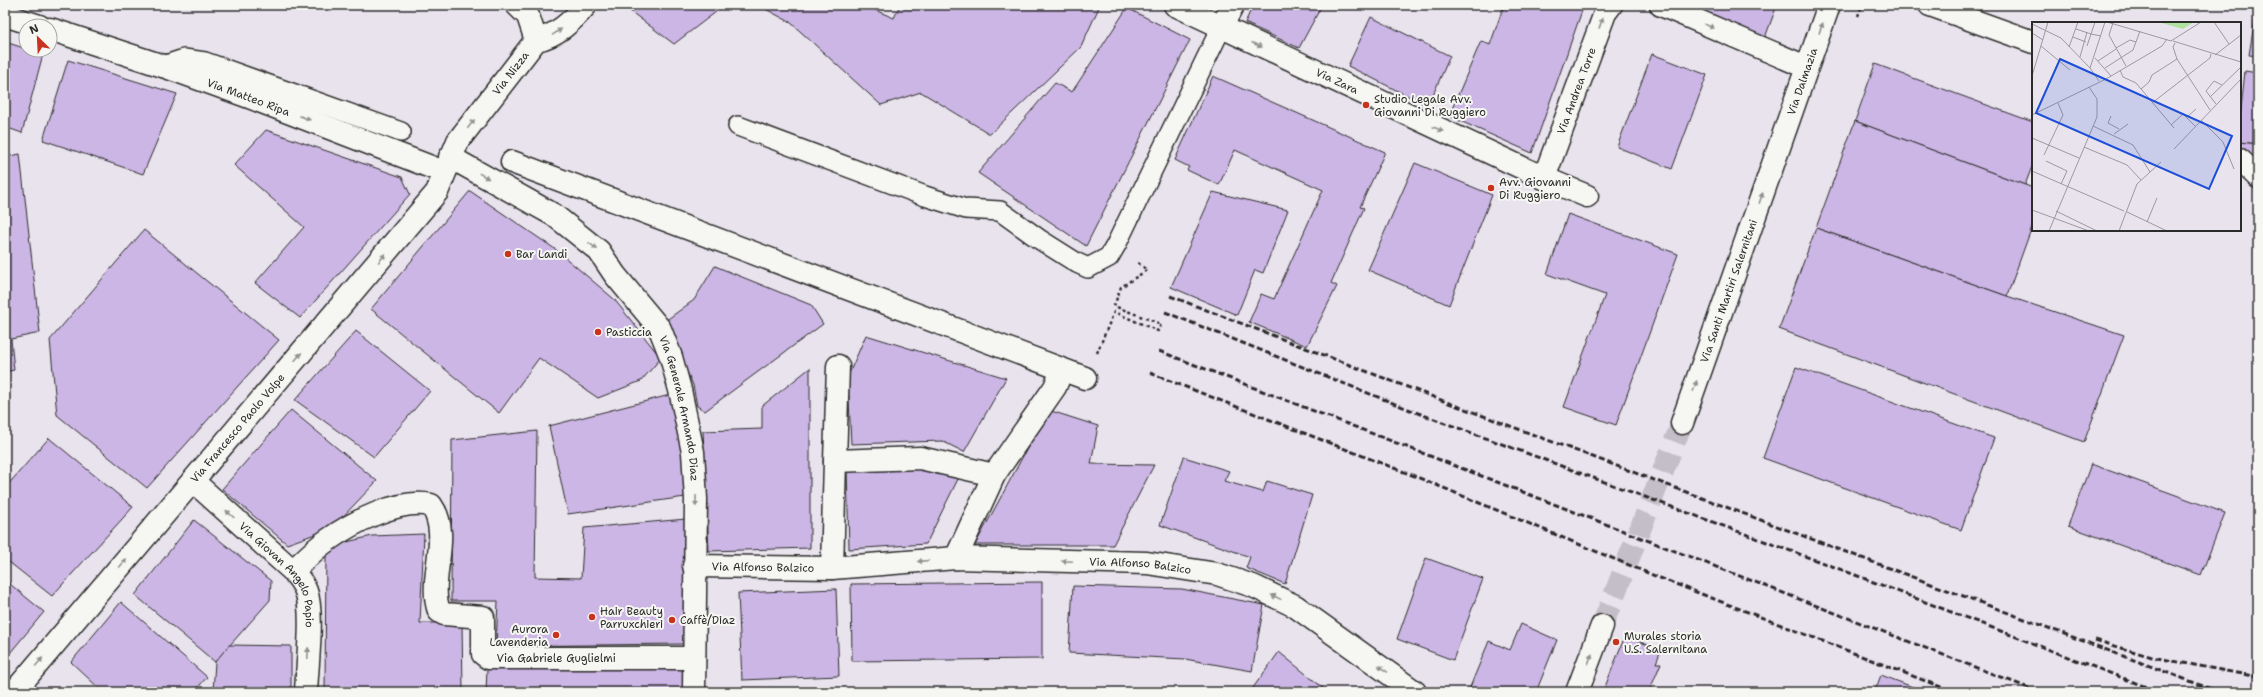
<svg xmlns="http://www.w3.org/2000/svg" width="2263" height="697" viewBox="0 0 2263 697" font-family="'Shantell Sans',sans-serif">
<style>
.building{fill:#ccb6e5;stroke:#2b2b2b}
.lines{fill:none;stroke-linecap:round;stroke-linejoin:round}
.secondary-tunnel{stroke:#c3bec7;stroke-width:22;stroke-dasharray:22 11;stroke-linecap:butt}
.service-casing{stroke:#2b2b2b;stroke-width:22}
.pedestrian-casing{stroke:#2b2b2b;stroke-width:25}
.minor-casing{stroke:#2b2b2b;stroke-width:25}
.secondary-casing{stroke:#2b2b2b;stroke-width:25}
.path{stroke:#2b2b2b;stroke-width:2.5;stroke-dasharray:3 3;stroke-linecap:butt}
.service{stroke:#f6f6f2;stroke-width:19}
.pedestrian{stroke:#f6f6f2;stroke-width:22}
.minor{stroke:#f6f6f2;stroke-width:22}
.secondary{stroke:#f6f6f2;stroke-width:22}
.rail{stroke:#2b2b2b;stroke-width:3;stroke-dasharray:6 3;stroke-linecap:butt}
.oneway{fill:#90908e}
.poi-dot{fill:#c8321e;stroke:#f6f6f2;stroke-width:1.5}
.labels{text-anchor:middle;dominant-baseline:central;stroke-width:4;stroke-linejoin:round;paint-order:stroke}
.street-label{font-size:11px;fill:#2b2b2b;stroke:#f6f6f2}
.poi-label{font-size:11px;fill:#2b2b2b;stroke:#f6f6f2;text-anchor:start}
.inset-road{fill:none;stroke:#9d99a0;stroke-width:1}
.view{fill:#1d4ed8;fill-opacity:0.15;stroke:#1d4ed8;stroke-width:2}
.inset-edge{fill:none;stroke:#2b2b2b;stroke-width:2}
</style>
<rect width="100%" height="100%" fill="#e9e3ee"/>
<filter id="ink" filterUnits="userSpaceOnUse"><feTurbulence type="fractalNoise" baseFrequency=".025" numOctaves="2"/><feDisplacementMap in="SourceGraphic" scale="8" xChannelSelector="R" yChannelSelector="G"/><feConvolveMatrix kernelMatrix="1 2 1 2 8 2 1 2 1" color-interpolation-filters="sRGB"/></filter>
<g filter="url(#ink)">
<g class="building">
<path d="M 634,5 L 725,5 L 674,44 L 630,11 Z"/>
<path d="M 758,5 L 872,5 L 870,8 L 894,18 L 900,5 L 1100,5 L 1081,47 L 990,134 L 921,92 L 881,105 L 790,22 Z"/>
<path d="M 1253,5 L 1322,5 L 1299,48 L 1245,23 Z"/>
<path d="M 1504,5 L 1584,5 L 1532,153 L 1449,116 L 1481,41 L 1490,45 Z"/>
<path d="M 1707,5 L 1777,5 L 1762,46 L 1701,19 Z"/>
<path d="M 1127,8 L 1190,40 L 1086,246 L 978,173 L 1055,83 L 1072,92 Z"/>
<path d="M 1371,17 L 1450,56 L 1428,106 L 1348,66 Z"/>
<path d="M 2255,18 L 2258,19 L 2258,56 L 2249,55 Z"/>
<path d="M 5,42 L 43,54 L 22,133 L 5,127 Z"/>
<path d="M 1652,54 L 1707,75 L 1672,169 L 1617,147 Z"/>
<path d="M 68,60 L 177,94 L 143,174 L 43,140 Z"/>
<path d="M 1875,64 L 2033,122 L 2033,164 L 2025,185 L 1855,121 Z"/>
<path d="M 2245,71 L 2258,73 L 2258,144 L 2240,142 L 2240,119 Z"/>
<path d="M 1213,76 L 1385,152 L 1360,207 L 1364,208 L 1331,283 L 1337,286 L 1307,346 L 1249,322 L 1261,294 L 1274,299 L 1323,190 L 1235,150 L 1219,185 L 1187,170 L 1189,167 L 1175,160 Z"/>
<path d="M 1855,121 L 2033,188 L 2033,224 L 2007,296 L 1816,228 Z"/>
<path d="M 266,130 L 402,177 L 410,194 L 300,318 L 255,283 L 304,227 L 234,165 Z"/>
<path d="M 2240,142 L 2258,144 L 2258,170 L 2240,153 Z"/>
<path d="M 20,154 L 40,333 L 11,339 L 14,370 L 5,372 L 5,157 Z"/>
<path d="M 1415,163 L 1492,195 L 1449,305 L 1368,270 Z"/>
<path d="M 470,191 L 555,249 L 614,299 L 661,358 L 641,381 L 598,398 L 539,358 L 499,413 L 371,309 Z"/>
<path d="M 1213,192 L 1288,210 L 1263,273 L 1255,270 L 1237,315 L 1171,287 Z"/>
<path d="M 1568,214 L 1678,254 L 1616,425 L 1564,407 L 1605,295 L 1547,274 Z"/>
<path d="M 1816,228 L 2007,296 L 2124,335 L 2084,442 L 1779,329 Z"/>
<path d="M 144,230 L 279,340 L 147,488 L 57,415 L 50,340 Z"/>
<path d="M 715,266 L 811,305 L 823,324 L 705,411 L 697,406 L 693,385 L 678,352 L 661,324 L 694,300 Z"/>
<path d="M 356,331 L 430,391 L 374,457 L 295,400 Z"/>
<path d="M 866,335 L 1006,378 L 964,452 L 942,441 L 851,444 L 848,376 Z"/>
<path d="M 1796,367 L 1994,438 L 1961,530 L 1763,458 Z"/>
<path d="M 810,368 L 810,548 L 709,551 L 703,431 L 762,429 L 762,406 Z"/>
<path d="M 670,395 L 682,442 L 685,497 L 568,514 L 549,426 Z"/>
<path d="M 291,410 L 377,481 L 332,528 L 287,544 L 222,489 Z"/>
<path d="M 1048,410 L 1098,426 L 1091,464 L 1154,465 L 1113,545 L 975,545 Z"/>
<path d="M 537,431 L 535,577 L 581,578 L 584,528 L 686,519 L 685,644 L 496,646 L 498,601 L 451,601 L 452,440 Z"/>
<path d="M 49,438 L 133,507 L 52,596 L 5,559 L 5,488 Z"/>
<path d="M 1184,457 L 1229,471 L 1224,481 L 1263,492 L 1267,481 L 1312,495 L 1285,584 L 1246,568 L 1250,557 L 1160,525 Z"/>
<path d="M 2091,464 L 2225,513 L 2201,575 L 2068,526 Z"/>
<path d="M 847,468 L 942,469 L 958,479 L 926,544 L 849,549 Z"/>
<path d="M 194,520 L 271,581 L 270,600 L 215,662 L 135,595 Z"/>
<path d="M 424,534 L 420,623 L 462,623 L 463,692 L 325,692 L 326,547 L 372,536 Z"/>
<path d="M 1426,558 L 1483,579 L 1453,660 L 1397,639 Z"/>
<path d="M 5,580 L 44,612 L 5,659 Z"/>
<path d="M 1042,582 L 1042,659 L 852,661 L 851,584 Z"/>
<path d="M 1073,586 L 1182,589 L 1264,605 L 1252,671 L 1185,659 L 1069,653 Z"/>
<path d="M 836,589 L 839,676 L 742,680 L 738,593 Z"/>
<path d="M 121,602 L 207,677 L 194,692 L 103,692 L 71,662 Z"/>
<path d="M 1521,624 L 1557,640 L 1536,692 L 1468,692 L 1489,641 L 1510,650 Z"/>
<path d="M 1625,636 L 1661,650 L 1656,663 L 1661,663 L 1649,692 L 1603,692 Z"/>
<path d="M 229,645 L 291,646 L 291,692 L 213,692 L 215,662 Z"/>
<path d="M 1279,652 L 1328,692 L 1250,692 Z"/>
<path d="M 689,663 L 690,692 L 486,692 L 487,669 Z"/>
<path d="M 1881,675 L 1926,692 L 1875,691 Z"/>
</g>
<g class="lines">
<path class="secondary-tunnel" d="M 1602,626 L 1682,423"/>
<defs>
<g id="service">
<path d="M 163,66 L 184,59 L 205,62 L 401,132"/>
<path d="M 738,126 L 925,196 L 966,209 L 1000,211 L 1039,239 L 1077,263 L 1088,268 L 1109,257 L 1116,245 L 1221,28"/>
</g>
<g id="pedestrian">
<path id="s1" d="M 163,66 L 249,97 L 444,172"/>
<path d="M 512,162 L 1085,378"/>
<path d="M 832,568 L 835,461"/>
<path id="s2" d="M 293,571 C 303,561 314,550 325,542 C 351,523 399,498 431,505 C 453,535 427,579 439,611 L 444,614 L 483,617 L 483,654 L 488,658 L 694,658"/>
</g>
<g id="minor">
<path d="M 517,5 L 528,16 L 536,40"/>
<path id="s3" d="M 1175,5 L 1544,178 L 1587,196"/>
<path d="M 1661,5 L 1806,67"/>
<path d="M 1930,5 L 2033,42"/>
<path d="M 5,15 L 39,26"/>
<path d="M 1221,28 L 1233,5"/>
<path d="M 50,29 L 163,66"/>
<path id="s4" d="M 450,157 L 554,215 L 599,251 L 615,275 L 660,329 L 671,357 L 680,390 L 693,452 L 696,499 L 694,692"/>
<path d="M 2240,160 L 2258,177"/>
<path id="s5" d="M 1544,178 L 1605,13 L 1611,5"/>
<path d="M 838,366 L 835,461 L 920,458 L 994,475"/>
<path id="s6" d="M 193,481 L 293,571 C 298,577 303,583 306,591 C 314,612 307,667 306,692"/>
<path d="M 956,558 L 994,475 L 1055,387 L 1062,370"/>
<path id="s7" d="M 694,566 L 832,568 L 956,558 L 1147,563 L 1217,574 L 1253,586 L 1295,606 L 1415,692"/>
<path id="s8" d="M 14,692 L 437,192 L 458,141 L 536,40 C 557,36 572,21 586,5"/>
</g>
<g id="secondary">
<path id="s9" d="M 1682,423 L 1829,5"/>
<path d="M 1577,692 L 1602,626"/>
</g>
</defs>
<use href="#service" class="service-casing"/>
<use href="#pedestrian" class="pedestrian-casing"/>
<use href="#minor" class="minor-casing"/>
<use href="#secondary" class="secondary-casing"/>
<g class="path">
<path d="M 1858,16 L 1862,5"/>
<path d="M 1097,353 L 1114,312 L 1158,331 L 1161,324 L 1114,306 L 1121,287 L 1147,270 L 1137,262"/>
</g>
<use href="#service" class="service"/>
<use href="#pedestrian" class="pedestrian"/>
<use href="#minor" class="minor"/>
<use href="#secondary" class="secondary"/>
<g class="rail">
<path d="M 1170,296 L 1449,403 L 2219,692"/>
<path d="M 1165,312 L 1418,413 L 1837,568 L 2159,692"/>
<path d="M 1159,351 L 2039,692"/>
<path d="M 1150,373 L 1417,477 L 1660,578 L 1954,692"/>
<path d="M 2095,640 L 2152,657 L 2258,677"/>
</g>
</g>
<defs><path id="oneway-solid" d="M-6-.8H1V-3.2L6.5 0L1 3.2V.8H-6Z"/></defs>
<g class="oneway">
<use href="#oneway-solid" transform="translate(1601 23) rotate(-70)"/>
<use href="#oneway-solid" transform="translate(1709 26) rotate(23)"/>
<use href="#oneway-solid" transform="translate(1821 28) rotate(-70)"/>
<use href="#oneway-solid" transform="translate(557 32) rotate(-34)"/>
<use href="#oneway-solid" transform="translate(1257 45) rotate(25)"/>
<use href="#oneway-solid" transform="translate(305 118) rotate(21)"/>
<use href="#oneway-solid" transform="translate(471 124) rotate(-52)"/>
<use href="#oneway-solid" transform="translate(1438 129) rotate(25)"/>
<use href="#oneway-solid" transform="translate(484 176) rotate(29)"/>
<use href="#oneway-solid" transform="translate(1761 198) rotate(-71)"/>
<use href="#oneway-solid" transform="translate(593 246) rotate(38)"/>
<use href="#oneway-solid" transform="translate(382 258) rotate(-50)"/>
<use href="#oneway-solid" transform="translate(298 357) rotate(-50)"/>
<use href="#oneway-solid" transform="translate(1695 386) rotate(-71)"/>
<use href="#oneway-solid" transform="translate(696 501) rotate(90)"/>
<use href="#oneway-solid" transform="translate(230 514) rotate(-138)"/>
<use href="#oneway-solid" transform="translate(923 561) rotate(175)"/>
<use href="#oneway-solid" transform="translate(1067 561) rotate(-178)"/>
<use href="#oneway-solid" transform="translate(123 563) rotate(-50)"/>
<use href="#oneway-solid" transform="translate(1276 597) rotate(-154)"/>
<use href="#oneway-solid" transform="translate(308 653) rotate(-88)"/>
<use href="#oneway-solid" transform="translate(1590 659) rotate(-69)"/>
<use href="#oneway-solid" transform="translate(39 662) rotate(-50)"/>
<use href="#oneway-solid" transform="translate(1383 669) rotate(-145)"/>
</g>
</g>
<g class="poi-dot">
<circle cx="1366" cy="105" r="4"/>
<circle cx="1491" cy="188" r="4"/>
<circle cx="508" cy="254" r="4"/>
<circle cx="598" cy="332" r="4"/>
<circle cx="592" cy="617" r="4"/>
<circle cx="672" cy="620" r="4"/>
<circle cx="556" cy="635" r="4"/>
<circle cx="1616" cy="642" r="4"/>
</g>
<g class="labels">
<g class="street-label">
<text stroke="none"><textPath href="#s8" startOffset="796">Via Nizza</textPath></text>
<text stroke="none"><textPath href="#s9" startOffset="362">Via Dalmazia</textPath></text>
<text stroke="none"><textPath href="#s3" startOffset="179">Via Zara</textPath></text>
<text stroke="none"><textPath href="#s5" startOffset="93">Via Andrea Torre</textPath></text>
<text stroke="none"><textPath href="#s1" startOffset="91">Via Matteo Ripa</textPath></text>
<text stroke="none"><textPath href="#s9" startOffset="140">Via Santi Martiri Salernitani</textPath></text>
<text stroke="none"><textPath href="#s4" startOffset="358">Via Generale Armando Diaz</textPath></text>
<text stroke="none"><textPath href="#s8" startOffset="346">Via Francesco Paolo Volpe</textPath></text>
<text stroke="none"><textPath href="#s7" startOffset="447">Via Alfonso Balzico</textPath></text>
<text stroke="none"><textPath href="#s7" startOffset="69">Via Alfonso Balzico</textPath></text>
<text stroke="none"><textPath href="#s6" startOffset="130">Via Giovan Angelo Papio</textPath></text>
<text stroke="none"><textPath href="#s2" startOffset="423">Via Gabriele Guglielmi</textPath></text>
</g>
<g class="poi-label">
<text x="1374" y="99">Studio Legale Avv.<tspan x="1374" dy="13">Giovanni Di Ruggiero</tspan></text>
<text x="1499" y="182">Avv. Giovanni<tspan x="1499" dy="13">Di Ruggiero</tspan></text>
<text x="516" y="254">Bar Landi</text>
<text x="606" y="332">Pasticcia</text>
<text x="600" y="611">Hair Beauty<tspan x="600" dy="13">Parruxchieri</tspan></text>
<text x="680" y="620">Caffè/Diaz</text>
<text x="548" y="629" text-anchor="end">Aurora<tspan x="548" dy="13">Lavenderia</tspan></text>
<text x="1624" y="636">Murales storia<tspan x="1624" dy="13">U.S. Salernitana</tspan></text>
</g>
</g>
<g transform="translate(2032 22)">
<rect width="209" height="209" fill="#e9e3ee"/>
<path d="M 126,0 L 162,0 L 151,7 Z" fill="#b0e1a1"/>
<path class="inset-road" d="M 75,0 L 139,19 L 169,0M 182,0 L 197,22M 81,1 L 77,13 L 94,44M 0,2 L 29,16 L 58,46 L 67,59M 44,7 L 59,12 L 63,0M 0,11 L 11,18M 41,15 L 54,20M 141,19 L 209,40M 143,21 L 141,25 L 145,37 L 178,88M 9,24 L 38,48M 55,24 L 59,12 L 69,14M 37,25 L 46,0M 84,26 L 98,18 L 104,20M 183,33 L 209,13M 48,35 L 55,10M 63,36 L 79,54M 66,39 L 84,27M 58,46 L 73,0M 73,46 L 101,28 L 108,9M 88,48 L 91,55 L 104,61 L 142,106M 0,54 L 16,0M 109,67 L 117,60 L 120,53 L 145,37M 178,75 L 209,45M 120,81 L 178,36 L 179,32M 184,82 L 174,69 L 182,59 L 190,63M 0,93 L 74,57 L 130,24 L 135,17M 79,94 L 76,101 L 87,107M 155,95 L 164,87M 169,98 L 191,120 L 202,147M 139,103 L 151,92 L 163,104M 61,104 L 101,123 L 118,150M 82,112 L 96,102M 0,116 L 47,136M 52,125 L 95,143 L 109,158M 142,127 L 209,57M 12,133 L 31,93 L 26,81M 14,139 L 35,149 L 29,162M 0,149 L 92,189M 0,188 L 57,209M 24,189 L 65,209M 95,190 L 135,209M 115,200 L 125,176M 17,209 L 65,95 L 65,77 L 57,65M 87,209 L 105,162 L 129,140"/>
<path class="view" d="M 28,37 L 200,114 L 177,167 L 4,91 Z"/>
<rect width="209" height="209" class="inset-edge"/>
</g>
<rect width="2263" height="697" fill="none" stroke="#f6f6f2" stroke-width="20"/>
<rect x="10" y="10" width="2243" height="677" fill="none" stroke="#2b2b2b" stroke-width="1.5" filter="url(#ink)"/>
<g transform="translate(38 38) rotate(336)"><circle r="19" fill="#f6f6f2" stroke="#a5a5a2"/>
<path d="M0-3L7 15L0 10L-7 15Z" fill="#c8321e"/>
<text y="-6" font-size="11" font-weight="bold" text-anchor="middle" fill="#2b2b2b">N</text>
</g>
</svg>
